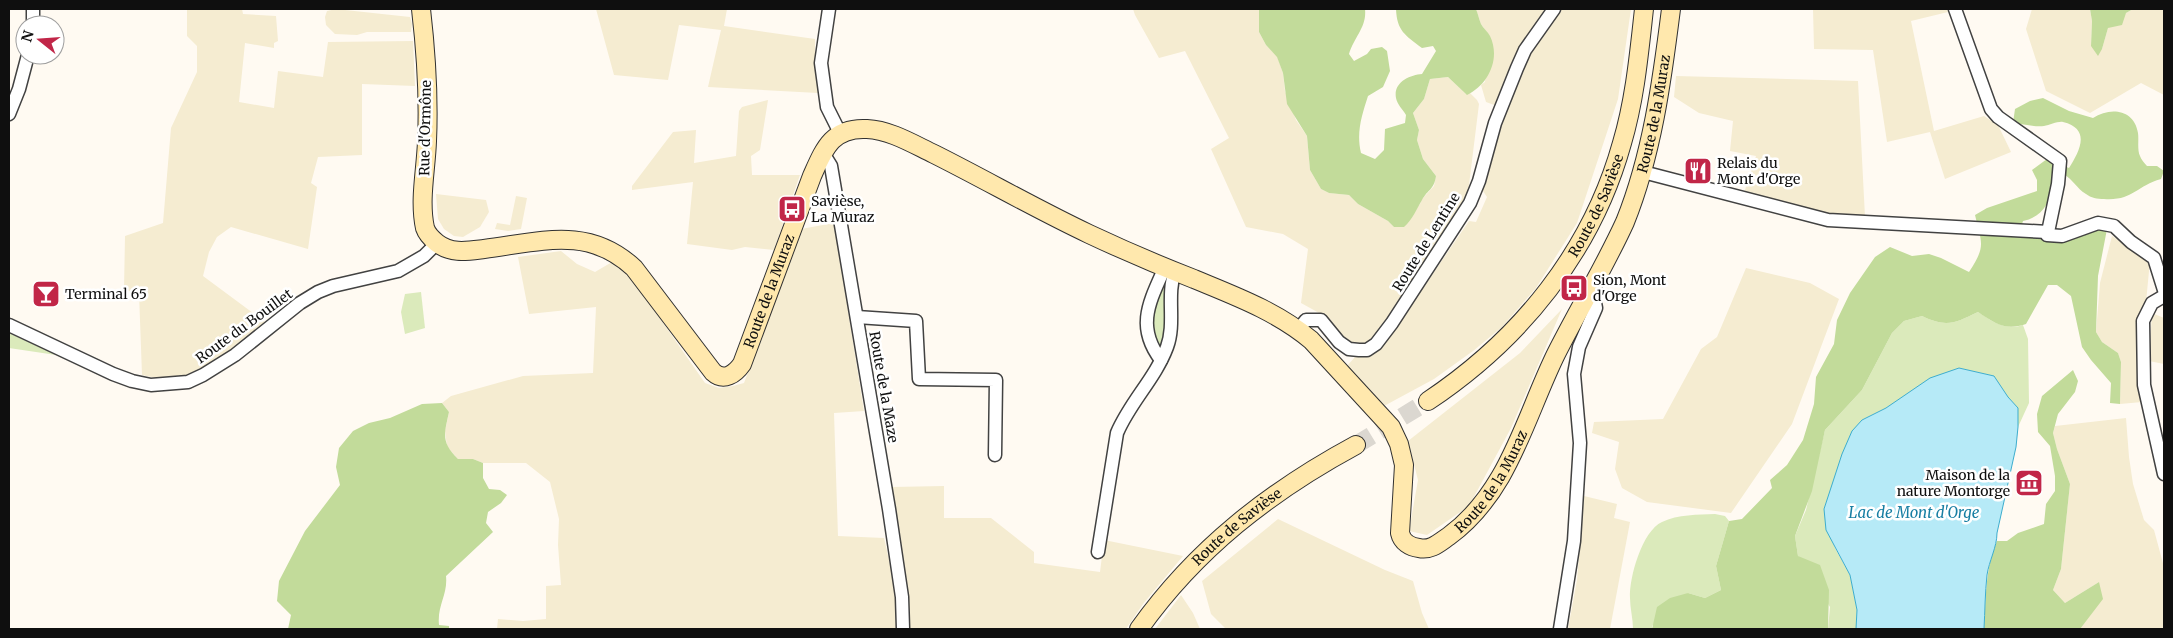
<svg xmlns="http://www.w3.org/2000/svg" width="2173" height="638" viewBox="0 0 2173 638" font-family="Merriweather,serif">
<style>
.farmland{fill:#f5ecd1}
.green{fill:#dbeabb}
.forest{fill:#c2db9a}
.water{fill:#b6eaf7;stroke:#3dadce}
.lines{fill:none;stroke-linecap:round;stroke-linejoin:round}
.secondary-tunnel{stroke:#dbd7d0;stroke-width:18;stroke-dasharray:18 9;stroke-linecap:butt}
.street-casing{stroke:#424242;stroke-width:15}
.secondary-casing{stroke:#313131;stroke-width:20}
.street{stroke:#fff;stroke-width:12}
.secondary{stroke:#ffe8ad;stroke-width:18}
.labels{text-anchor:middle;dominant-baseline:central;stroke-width:5;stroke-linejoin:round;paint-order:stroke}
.street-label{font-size:14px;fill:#0f0f0f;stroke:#fff}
.poi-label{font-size:14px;fill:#0f0f0f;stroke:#fff;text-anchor:start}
.water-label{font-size:15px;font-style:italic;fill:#177ea3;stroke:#fff}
</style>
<rect width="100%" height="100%" fill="#fffaf2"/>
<g class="farmland">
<path d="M 187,9 L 242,9 L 243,14 L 276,16 L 278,41 L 274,43 L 274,48 L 245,43 L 239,102 L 274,108 L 278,71 L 323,77 L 328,42 L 413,41 L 415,86 L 362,84 L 362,155 L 318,157 L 311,183 L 317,187 L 308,249 L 231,227 L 217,237 L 209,252 L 203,276 L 269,325 L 198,374 L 176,379 L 156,378 L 142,375 L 139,293 L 124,290 L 125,236 L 163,223 L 171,128 L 197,72 L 197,46 L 187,36 Z"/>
<path d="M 336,9 L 410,17 L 412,24 L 411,32 L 367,32 L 357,35 L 335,34 L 326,25 L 325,17 L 327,11 Z"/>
<path d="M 596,9 L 727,9 L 724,26 L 815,39 L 815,71 L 818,93 L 708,87 L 721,30 L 679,25 L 668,80 L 614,75 Z"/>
<path d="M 1133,9 L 1259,9 L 1259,32 L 1266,45 L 1277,56 L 1283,73 L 1285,91 L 1296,120 L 1307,136 L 1310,170 L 1321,189 L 1329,193 L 1349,195 L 1358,204 L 1388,221 L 1394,227 L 1420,204 L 1422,199 L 1434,186 L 1436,176 L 1423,159 L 1417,140 L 1419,130 L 1413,113 L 1424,99 L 1430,79 L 1448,77 L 1466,94 L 1470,93 L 1477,100 L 1479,104 L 1468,193 L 1376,337 L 1367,345 L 1350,344 L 1344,339 L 1330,319 L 1301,303 L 1308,249 L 1283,234 L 1246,227 L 1211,149 L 1229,138 L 1185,51 L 1159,58 L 1135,15 Z"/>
<path d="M 1476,9 L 1549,9 L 1515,58 L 1497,106 L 1486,102 L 1481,85 L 1485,82 L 1490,37 L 1481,24 Z"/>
<path d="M 1559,9 L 1631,9 L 1618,99 L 1577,223 L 1536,288 L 1502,327 L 1473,351 L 1434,379 L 1384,406 L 1346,367 L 1356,356 L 1369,355 L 1395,329 L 1469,221 L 1476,222 L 1487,197 L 1481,188 L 1498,130 L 1532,48 Z"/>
<path d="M 1813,9 L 1947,9 L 1948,12 L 1911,21 L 1934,131 L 1984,116 L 1998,125 L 2011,152 L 1945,179 L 1930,132 L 1887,142 L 1873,50 L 1814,49 Z"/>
<path d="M 2032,9 L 2090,9 L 2092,21 L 2091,46 L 2102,49 L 2108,28 L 2126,13 L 2133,9 L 2164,9 L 2164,95 L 2141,83 L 2090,113 L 2046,91 L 2026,29 Z"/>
<path d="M 1676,76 L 1858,81 L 1865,217 L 1826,213 L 1778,204 L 1744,193 L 1756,156 L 1730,151 L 1733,121 L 1699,113 L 1674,97 Z"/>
<path d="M 768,100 L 760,150 L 751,156 L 752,175 L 800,175 L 774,250 L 745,247 L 732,250 L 687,244 L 693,182 L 632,190 L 632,186 L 673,132 L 696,130 L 694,163 L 736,156 L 739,111 L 742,107 Z"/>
<path d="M 436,194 L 486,200 L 489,212 L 480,227 L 463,237 L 454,236 L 444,229 L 438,219 Z"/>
<path d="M 516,196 L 527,198 L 521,229 L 508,231 L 495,229 L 497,223 L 510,225 Z"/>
<path d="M 834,223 L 864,411 L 834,413 L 838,536 L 884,538 L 899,603 L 898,629 L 497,629 L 498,619 L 523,621 L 546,619 L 546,586 L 561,585 L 558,545 L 559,519 L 550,482 L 526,463 L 483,463 L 473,459 L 458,459 L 447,447 L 445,431 L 449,412 L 442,403 L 451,396 L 523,376 L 593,373 L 596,307 L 529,314 L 518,257 L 561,251 L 577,264 L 595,272 L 612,262 L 624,270 L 645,297 L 705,383 L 719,388 L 733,386 L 744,383 L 801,229 Z"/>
<path d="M 2112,236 L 2150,261 L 2146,302 L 2142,402 L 2120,404 L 2121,362 L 2118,353 L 2102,342 L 2096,332 L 2100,283 Z"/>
<path d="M 1746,268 L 1810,283 L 1839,299 L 1792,424 L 1731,513 L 1647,502 L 1622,488 L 1615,469 L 1619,442 L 1592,433 L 1594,422 L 1663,419 L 1701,349 L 1717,337 Z"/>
<path d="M 1562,309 L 1511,428 L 1469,506 L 1427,535 L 1409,531 L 1418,480 L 1408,441 L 1520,353 Z"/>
<path d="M 2152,313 L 2164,318 L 2164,364 L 2149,361 Z"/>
<path d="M 2126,418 L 2129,457 L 2133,484 L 2144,520 L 2154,530 L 2164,567 L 2164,629 L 2080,629 L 2099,582 L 2065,603 L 2053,590 L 2061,569 L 2070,484 L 2057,449 L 2053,433 L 2055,426 Z"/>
<path d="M 944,486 L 944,518 L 991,518 L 1034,552 L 1034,563 L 1100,572 L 1104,540 L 1183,556 L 1143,604 L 1126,629 L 908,629 L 907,592 L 892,487 Z"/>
<path d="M 1584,496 L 1617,504 L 1614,518 L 1630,522 L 1610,629 L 1568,629 L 1577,580 Z"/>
<path d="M 1278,519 L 1385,570 L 1413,581 L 1422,613 L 1429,629 L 1226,629 L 1211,614 L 1202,581 Z"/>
<path d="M 1181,595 L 1193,613 L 1200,629 L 1155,629 Z"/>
</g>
<g class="green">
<path d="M 1160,288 L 1167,289 L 1166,327 L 1160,350 C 1147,322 1150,316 1160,288 Z"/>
<path d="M 421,292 L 425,328 L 405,334 L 401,312 L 405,294 Z"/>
<path d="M 1978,312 C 1993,322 2006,331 2023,325 L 2028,339 L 2029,403 L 2018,427 L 2018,408 L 2008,397 L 1994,376 L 1959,368 L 1913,390 L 1886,408 L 1862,420 L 1834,482 L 1824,509 L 1835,548 L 1850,575 L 1857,610 L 1856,629 L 1828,629 L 1830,607 L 1798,556 L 1795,536 L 1806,510 L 1825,430 L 1862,390 L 1892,333 L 1904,321 L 1922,316 C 1947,328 1955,323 1978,312 Z"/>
<path d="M 9,333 L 56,355 L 9,348 Z"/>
<path d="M 1715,514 L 1725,516 L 1729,521 L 1716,566 L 1721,590 L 1705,598 L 1688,593 L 1652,626 L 1652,629 L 1633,629 C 1633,619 1630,608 1630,598 C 1629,578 1642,531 1662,522 C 1678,514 1698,515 1715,514 Z"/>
</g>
<g class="forest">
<path d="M 1259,9 L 1365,9 C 1367,27 1354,37 1349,54 L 1354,61 L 1367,54 L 1371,49 L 1382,47 L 1387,51 L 1390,71 L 1383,87 L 1368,96 C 1362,115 1356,132 1361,153 L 1375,159 L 1384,150 L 1385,129 L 1405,123 L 1406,115 C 1403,110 1397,104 1396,98 C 1393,82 1410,75 1422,74 L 1436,51 L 1433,46 L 1422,48 C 1405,35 1397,31 1396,9 L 1476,9 C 1478,14 1479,19 1481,24 C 1483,28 1488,32 1490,36 C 1501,59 1488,85 1467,95 L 1448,77 L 1430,79 L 1424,99 L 1413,113 L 1419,130 L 1417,140 L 1423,159 L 1436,176 C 1434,190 1428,189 1422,200 C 1416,210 1413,219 1404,227 L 1394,227 L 1388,221 L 1358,204 L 1349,195 L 1329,193 L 1321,189 L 1310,170 L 1307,136 L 1287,104 L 1283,73 L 1277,57 L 1266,45 L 1259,32 Z"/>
<path d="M 2090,9 L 2133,9 L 2126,13 L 2122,25 L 2108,28 L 2102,49 L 2098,56 L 2091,46 L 2092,21 Z"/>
<path d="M 2043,98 L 2069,111 L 2093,118 C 2110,107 2134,109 2138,133 C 2139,140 2137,150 2140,156 C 2141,159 2144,163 2147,166 L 2157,166 L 2164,171 L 2161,179 C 2136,186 2133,201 2104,199 C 2097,199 2091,198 2086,194 C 2076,188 2074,180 2063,174 L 2051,180 C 2053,200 2043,217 2023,221 L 2020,230 L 2025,238 L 2090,225 L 2107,229 L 2098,276 L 2096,332 L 2102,342 L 2118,353 L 2121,362 L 2120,404 L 2110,403 L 2111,383 L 2091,360 L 2082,347 L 2071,296 L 2057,285 L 2048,285 L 2026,324 C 2006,331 1996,324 1978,312 C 1955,323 1947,328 1922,316 L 1904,321 L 1892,333 L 1862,390 L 1825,430 L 1812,491 L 1795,536 L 1798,556 L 1820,565 L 1829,590 L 1828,629 L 1652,629 L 1657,607 L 1670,598 L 1688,593 L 1705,598 L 1721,590 L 1716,566 L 1729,521 L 1742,519 L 1772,488 L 1770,480 L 1787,465 L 1803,440 L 1814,404 L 1816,377 L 1834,344 L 1837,320 L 1850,293 L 1875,257 L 1890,247 L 1912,256 L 1929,254 L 1941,258 L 1969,272 C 1986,246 1982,244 1975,215 L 1987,208 L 2037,191 L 2037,180 L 2032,170 L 2047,159 L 2069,168 C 2079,152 2092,129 2063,122 C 2058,121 2050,125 2044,126 C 2034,127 2024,124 2013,123 L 2015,109 L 2030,101 Z"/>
<path d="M 2073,370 L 2078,381 L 2075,392 L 2058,414 L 2053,433 L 2057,449 L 2070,484 L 2061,569 L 2053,590 L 2065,603 L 2099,582 L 2103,599 L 2080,629 L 1984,629 C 1986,599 1985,569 1997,541 L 2007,541 L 2018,533 L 2044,524 L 2046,504 L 2055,491 L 2055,476 L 2050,446 L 2038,432 L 2037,414 L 2042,396 Z"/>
<path d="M 442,403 L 449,412 C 444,435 441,442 458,459 L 473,459 L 483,463 L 483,478 L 489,489 L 500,490 L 507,495 L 501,503 L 488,512 L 486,523 L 493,532 L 446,576 C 448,595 437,605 439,625 L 449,626 L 449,629 L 288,629 L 291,615 L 277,601 L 279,581 L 305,531 L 340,485 L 336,467 L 339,448 L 353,431 L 369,423 L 390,418 L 422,404 Z"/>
</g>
<path class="water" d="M 1959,368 L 1994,376 L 2008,397 L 2018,408 L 2018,427 L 2016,447 L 1997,533 C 1997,547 1989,561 1987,575 C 1985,593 1985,611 1984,629 L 1856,629 L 1857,610 L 1850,575 L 1826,530 L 1824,509 L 1842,454 L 1852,431 L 1862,420 L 1886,408 L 1930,378 Z"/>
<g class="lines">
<path class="secondary-tunnel" d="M 1356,445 L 1428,401"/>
<defs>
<g id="street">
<path d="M 829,9 L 821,63 L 827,107 L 840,133"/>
<path d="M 33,25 L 33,9"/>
<path d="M 9,114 L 19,89 L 28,55"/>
<path d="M 823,153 L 831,166 L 889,509 L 902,597 L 903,629"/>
<path d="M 1643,172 L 1828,220 L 2048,232 L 2058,184 L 2060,161 L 1998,117 L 1991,109 L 1955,9"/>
<path d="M 2047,235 L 2062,236 L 2098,223 L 2114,226 L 2131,242 L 2154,258 L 2164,290"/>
<path d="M 2164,296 L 2152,303 L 2143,321 L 2144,385 L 2164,474"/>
<path d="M 857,317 L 916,321 L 919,379 L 996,380 L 995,455"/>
<path d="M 9,325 L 113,374 L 132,381 L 151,385 L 188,382 L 203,375 L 235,355 L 300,303 L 318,292 L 333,286 L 398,271 L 424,256 L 437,243"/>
<path d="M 1298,330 L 1306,320 L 1321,320 L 1339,342 L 1349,349 L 1359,350 L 1367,350 L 1376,344 L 1392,323 L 1470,203 L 1479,181 L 1495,123 L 1517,68 L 1525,50 L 1554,9"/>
<path d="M 1161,360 C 1135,326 1150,301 1165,267"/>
<path d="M 1098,552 L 1117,433 C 1130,402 1155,379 1167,347 C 1176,323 1166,295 1175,271"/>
<path d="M 1560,629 L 1574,541 L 1580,443 L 1574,374 L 1579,347 L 1596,308 L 1595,303 L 1587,296"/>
</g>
<g id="secondary">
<path id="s1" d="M 421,9 C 426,52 429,97 427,141 C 426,170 419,200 425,228 C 427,234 432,239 437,243 C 451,254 467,251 484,249 C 540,242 588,225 634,268 L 713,372 C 724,382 735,374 742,364 L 812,176 C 824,149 832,127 867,129 C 890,130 913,144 934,154 C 986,180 1036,209 1089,234 C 1123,250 1158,265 1194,279 C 1235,296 1276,311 1311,340 L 1391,427 L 1399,444 L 1404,465 L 1400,533 C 1402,542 1410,547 1419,548 C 1431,551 1440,542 1449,536 C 1509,492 1525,417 1556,354 C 1578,310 1604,268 1625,222 C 1652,155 1662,81 1671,9"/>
<path id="s2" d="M 1428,401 C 1521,339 1592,251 1622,143 C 1635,99 1639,54 1644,9"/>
<path id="s3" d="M 1139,629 C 1196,549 1269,492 1356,445"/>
</g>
</defs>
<use href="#street" class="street-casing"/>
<use href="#secondary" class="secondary-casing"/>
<use href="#street" class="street"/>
<use href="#secondary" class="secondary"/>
</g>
<defs>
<symbol id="restaurant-square" viewBox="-11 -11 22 22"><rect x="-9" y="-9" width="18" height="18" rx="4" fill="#c12648" stroke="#fff"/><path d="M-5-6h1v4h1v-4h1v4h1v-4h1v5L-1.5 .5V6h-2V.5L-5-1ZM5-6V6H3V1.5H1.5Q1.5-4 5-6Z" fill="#fff"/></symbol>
<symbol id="bus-square" viewBox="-11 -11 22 22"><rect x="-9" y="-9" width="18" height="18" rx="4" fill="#c12648" stroke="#fff"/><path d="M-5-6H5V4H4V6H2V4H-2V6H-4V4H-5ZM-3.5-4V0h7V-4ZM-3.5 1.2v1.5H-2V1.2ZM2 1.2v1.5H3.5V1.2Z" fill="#fff"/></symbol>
<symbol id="bar-square" viewBox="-11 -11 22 22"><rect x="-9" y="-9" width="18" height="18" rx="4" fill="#c12648" stroke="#fff"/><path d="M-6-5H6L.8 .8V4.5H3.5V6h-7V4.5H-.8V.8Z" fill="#fff"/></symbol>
<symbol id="museum-square" viewBox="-11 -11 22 22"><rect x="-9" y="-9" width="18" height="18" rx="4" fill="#c12648" stroke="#fff"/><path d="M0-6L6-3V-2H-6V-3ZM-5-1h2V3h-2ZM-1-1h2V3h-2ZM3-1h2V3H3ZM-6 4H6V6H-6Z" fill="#fff"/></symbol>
</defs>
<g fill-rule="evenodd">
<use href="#restaurant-square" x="1682" y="155" width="32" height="32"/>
<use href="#bus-square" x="776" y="193" width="32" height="32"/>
<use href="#bus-square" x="1558" y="272" width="32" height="32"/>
<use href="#bar-square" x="30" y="278" width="32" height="32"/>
<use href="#museum-square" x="2013" y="467" width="32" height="32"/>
</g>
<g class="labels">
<g class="street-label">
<text stroke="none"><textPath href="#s1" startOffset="2145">Route de la Muraz</textPath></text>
<text transform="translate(425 128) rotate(-89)">Rue d'Ormône</text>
<text stroke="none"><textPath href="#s2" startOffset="262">Route de Savièse</textPath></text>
<text transform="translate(1426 242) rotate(-58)">Route de Lentine</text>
<text stroke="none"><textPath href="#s1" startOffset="689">Route de la Muraz</textPath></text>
<text transform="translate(244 326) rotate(-36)">Route du Bouillet</text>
<text transform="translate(884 387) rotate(80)">Route de la Maze</text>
<text stroke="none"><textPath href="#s1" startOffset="1740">Route de la Muraz</textPath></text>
<text stroke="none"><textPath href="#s3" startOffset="142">Route de Savièse</textPath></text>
</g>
<g class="poi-label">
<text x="1717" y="163">Relais du<tspan x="1717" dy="16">Mont d'Orge</tspan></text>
<text x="811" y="201">Savièse,<tspan x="811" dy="16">La Muraz</tspan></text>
<text x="1593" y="280">Sion, Mont<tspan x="1593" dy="16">d'Orge</tspan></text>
<text x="65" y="294">Terminal 65</text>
<text x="2010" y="475" text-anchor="end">Maison de la<tspan x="2010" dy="16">nature Montorge</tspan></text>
</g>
<g class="water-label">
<text x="1914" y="512">Lac de Mont d'Orge</text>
</g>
</g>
<rect width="2173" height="638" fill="none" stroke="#0f0f0f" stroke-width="20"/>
<g transform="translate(40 40) rotate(287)"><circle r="24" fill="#ffffff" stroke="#9f9f9f"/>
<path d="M0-4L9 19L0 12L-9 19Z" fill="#c12648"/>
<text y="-8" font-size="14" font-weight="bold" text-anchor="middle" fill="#0f0f0f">N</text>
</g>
</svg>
